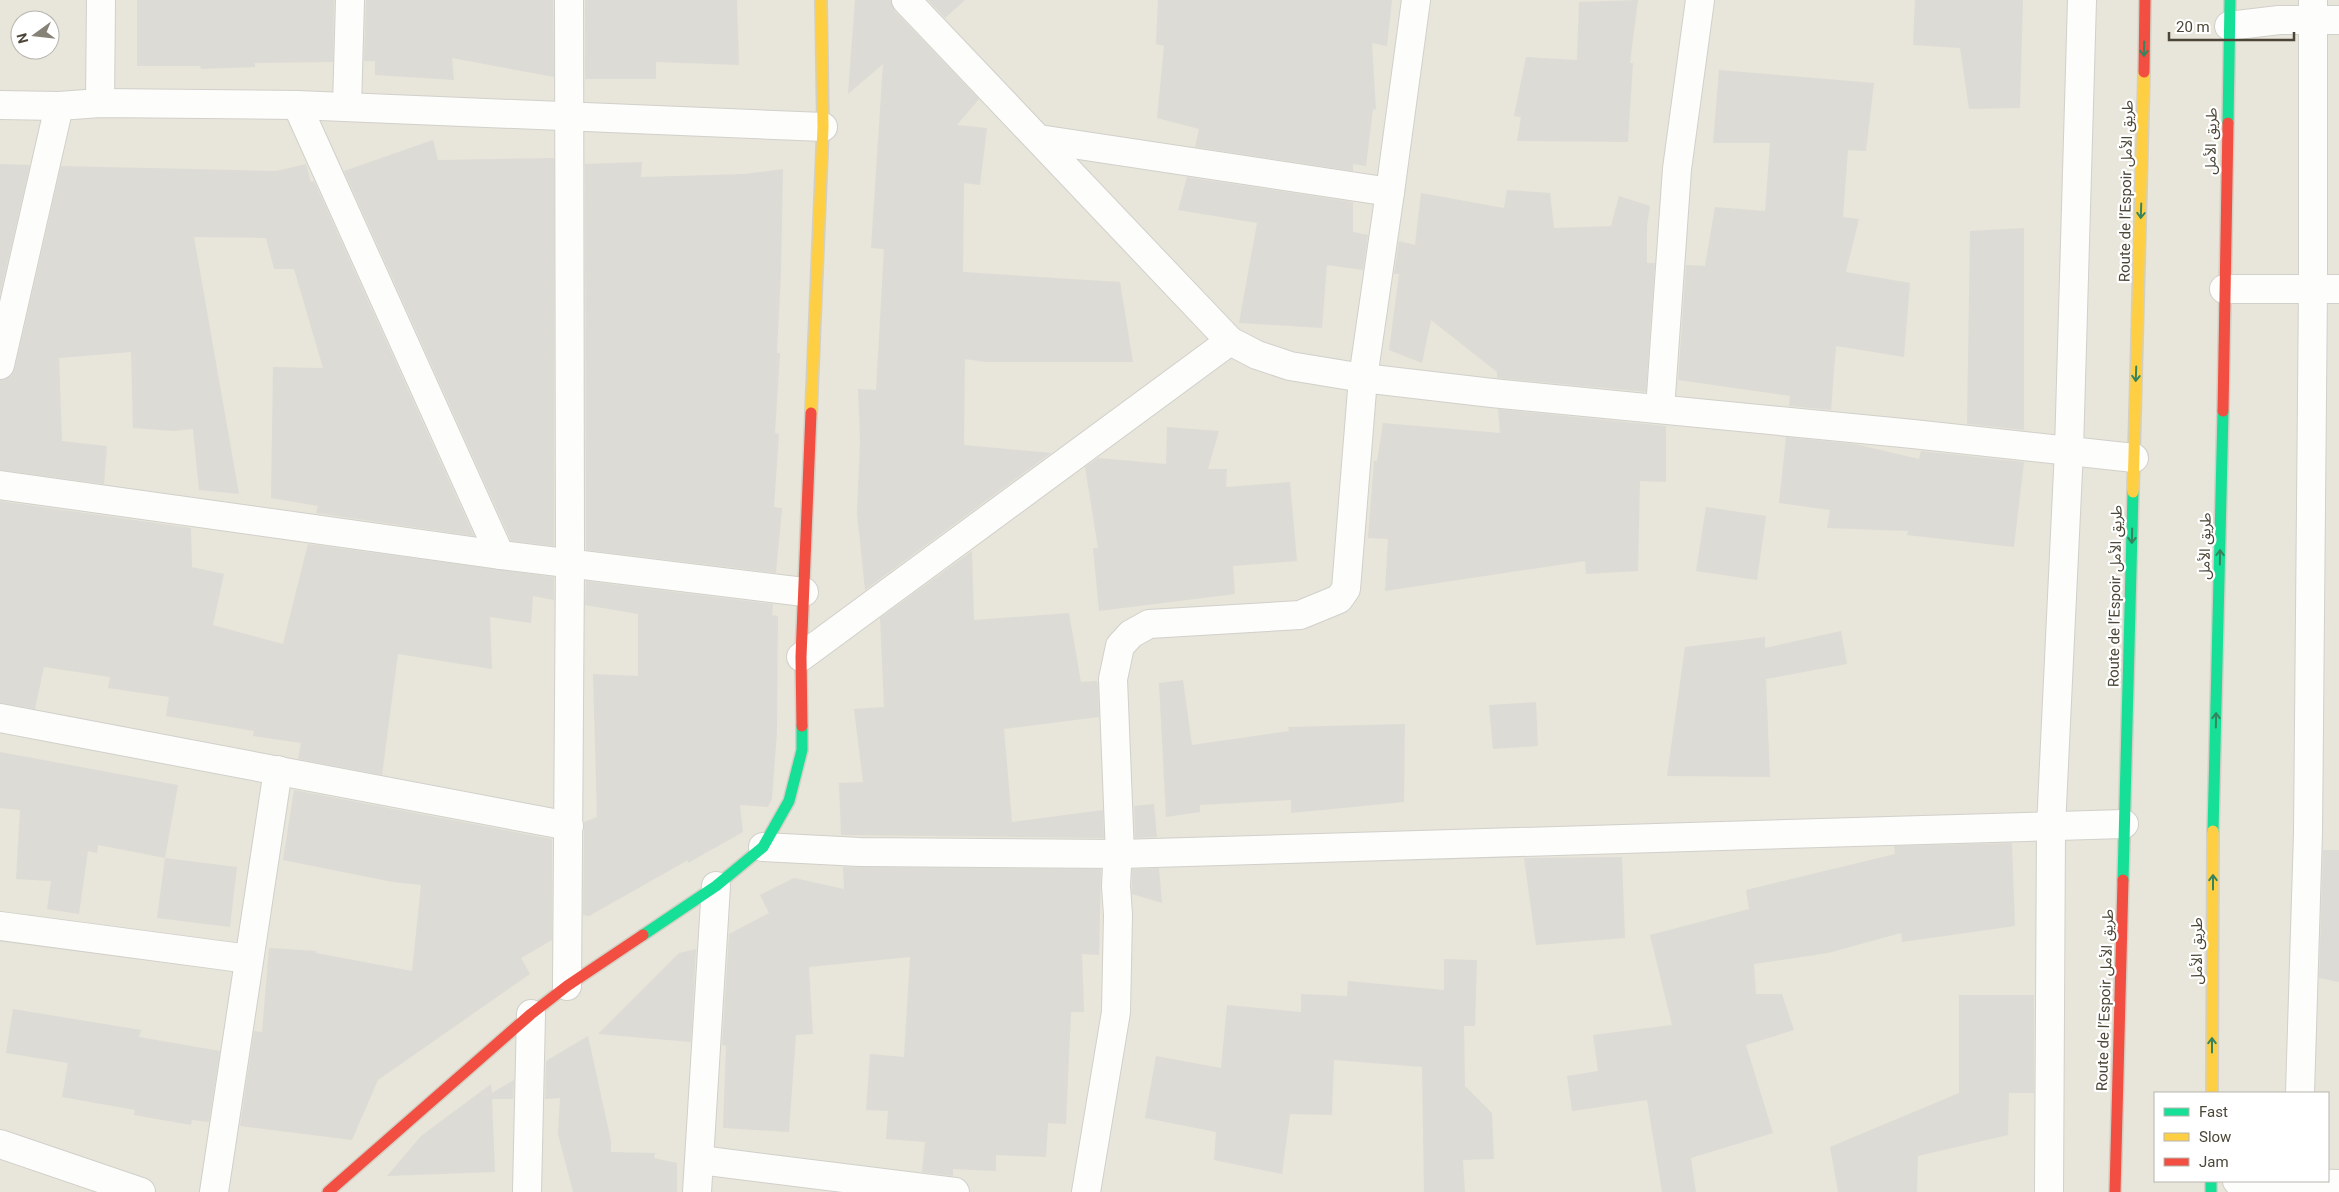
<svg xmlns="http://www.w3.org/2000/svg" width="2339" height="1192" viewBox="0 0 2339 1192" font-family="Roboto,'Noto Sans Arabic',sans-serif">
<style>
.residential{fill:#e8e5da;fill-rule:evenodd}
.building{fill:#dddbd5}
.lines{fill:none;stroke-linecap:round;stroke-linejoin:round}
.street-casing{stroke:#d1d0ca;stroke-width:30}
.fast-casing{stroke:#d3d0c3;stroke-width:14}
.slow-casing{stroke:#d3d0c3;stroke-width:14}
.jam-casing{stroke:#d3d0c3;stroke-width:14}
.street{stroke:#fdfdfc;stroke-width:28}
.fast{stroke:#16e098;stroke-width:11}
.slow{stroke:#ffcf43;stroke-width:11}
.jam{stroke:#f24e42;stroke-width:11}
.oneway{stroke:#36845e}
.labels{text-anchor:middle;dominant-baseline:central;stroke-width:4.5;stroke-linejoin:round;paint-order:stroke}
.street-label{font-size:15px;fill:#4b4637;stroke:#fff}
</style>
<rect width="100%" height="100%" fill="#f3f2ed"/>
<path class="residential" d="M 0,0 L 2339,0 L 2339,1192 L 0,1192 ZM 20,20 L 50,20 L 50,50 L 20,50 ZM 2155,1093 L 2328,1093 L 2328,1181 L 2155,1181 Z"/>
<g class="building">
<path d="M 137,0 L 334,0 L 333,62 L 255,63 L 255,67 L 201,69 L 200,66 L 137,66 Z"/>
<path d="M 366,0 L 553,0 L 554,77 L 452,58 L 454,80 L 375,75 L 375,61 L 364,61 Z"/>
<path d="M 585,0 L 737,0 L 739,65 L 656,62 L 656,79 L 585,79 Z"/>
<path d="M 855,0 L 891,0 L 895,11 L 979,99 L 957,125 L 987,128 L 980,185 L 964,183 L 963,272 L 1120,282 L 1133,362 L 985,362 L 965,359 L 964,445 L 1051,453 L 865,590 L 857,513 L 860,441 L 858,389 L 876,390 L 884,249 L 871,248 L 883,64 L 848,94 Z"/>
<path d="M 928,0 L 965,0 L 945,18 Z"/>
<path d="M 1158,0 L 1392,0 L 1387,46 L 1372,43 L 1376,110 L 1373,109 L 1366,166 L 1353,164 L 1353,171 L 1195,147 L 1199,129 L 1157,118 L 1164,46 L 1156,44 Z"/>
<path d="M 1638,0 L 1630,63 L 1633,63 L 1628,142 L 1517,141 L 1521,117 L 1514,116 L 1526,57 L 1577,60 L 1579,2 Z"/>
<path d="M 1915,0 L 2023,0 L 2020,108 L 1969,109 L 1960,48 L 1913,45 Z"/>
<path d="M 1719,70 L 1874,83 L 1866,151 L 1848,150 L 1843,217 L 1859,219 L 1846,272 L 1910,283 L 1904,357 L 1836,346 L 1831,410 L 1789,406 L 1790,396 L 1678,380 L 1686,265 L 1705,266 L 1715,207 L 1765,211 L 1770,143 L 1713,143 Z"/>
<path d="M 433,140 L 438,160 L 554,158 L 554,546 L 511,541 L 344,171 Z"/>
<path d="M 642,162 L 641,177 L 745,174 L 783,169 L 781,272 L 777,353 L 780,353 L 775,433 L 779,434 L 774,507 L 782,508 L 776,573 L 586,550 L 585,164 Z"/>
<path d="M 0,164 L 30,165 L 0,295 Z"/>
<path d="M 306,164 L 311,182 L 314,181 L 474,536 L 316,513 L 318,506 L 271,498 L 273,367 L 323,368 L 294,269 L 274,269 L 266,238 L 194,237 L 239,494 L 199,490 L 193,429 L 174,431 L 133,428 L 131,352 L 59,358 L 62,441 L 107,446 L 104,484 L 0,470 L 0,380 L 11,376 L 15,368 L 61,166 L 276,171 Z"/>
<path d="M 1187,177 L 1353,202 L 1353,232 L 1368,235 L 1363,270 L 1327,265 L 1322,328 L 1239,323 L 1257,223 L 1178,210 Z"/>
<path d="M 1507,190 L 1550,193 L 1554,228 L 1611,226 L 1619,196 L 1650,206 L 1647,226 L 1647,263 L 1655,263 L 1646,392 L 1497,378 L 1497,372 L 1431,320 L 1422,363 L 1389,350 L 1399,274 L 1394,274 L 1399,241 L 1415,245 L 1421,193 L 1504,208 Z"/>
<path d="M 2024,228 L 2024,430 L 1967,424 L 1970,231 Z"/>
<path d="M 1498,409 L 1666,426 L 1666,482 L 1640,481 L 1638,571 L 1586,574 L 1585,561 L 1385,591 L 1388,539 L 1368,538 L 1374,461 L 1377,461 L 1383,423 L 1500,433 Z"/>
<path d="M 1167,427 L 1219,431 L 1208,469 L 1227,469 L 1226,487 L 1290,482 L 1297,561 L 1233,566 L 1235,594 L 1099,611 L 1093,548 L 1098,548 L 1085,467 L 1098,458 L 1166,464 Z"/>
<path d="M 1786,437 L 1855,444 L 1919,459 L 1921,451 L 2024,462 L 2014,547 L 1907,535 L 1908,531 L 1827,528 L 1830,510 L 1779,503 Z"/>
<path d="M 0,501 L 191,528 L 192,567 L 224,574 L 213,625 L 283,644 L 308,544 L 554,577 L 554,600 L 533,596 L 531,623 L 490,617 L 492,669 L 398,654 L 382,775 L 298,759 L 301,743 L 253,736 L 254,731 L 166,716 L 169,697 L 108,688 L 110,677 L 44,667 L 35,709 L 0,703 Z"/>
<path d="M 1706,507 L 1766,516 L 1757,580 L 1696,571 Z"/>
<path d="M 972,551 L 974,620 L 1069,613 L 1081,682 L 1097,681 L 1098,687 L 1099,717 L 1004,729 L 1012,822 L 1103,810 L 1104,838 L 841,835 L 839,783 L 863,782 L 854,709 L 884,707 L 880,618 Z"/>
<path d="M 586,581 L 773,604 L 772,615 L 778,616 L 777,732 L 772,799 L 768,807 L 740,805 L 743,832 L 688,863 L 688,860 L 589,916 L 583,915 L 584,830 L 584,822 L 597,817 L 593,674 L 638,676 L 638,614 L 585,605 Z"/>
<path d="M 1841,631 L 1847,664 L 1766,679 L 1770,777 L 1667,776 L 1685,647 L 1765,637 L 1765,648 Z"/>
<path d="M 1183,680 L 1192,745 L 1289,731 L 1288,727 L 1405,724 L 1404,802 L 1291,813 L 1291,800 L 1200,805 L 1200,812 L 1166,817 L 1159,683 Z"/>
<path d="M 1536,702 L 1538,746 L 1493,749 L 1489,705 Z"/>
<path d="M 0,752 L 178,785 L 165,858 L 98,845 L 97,853 L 88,851 L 79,914 L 47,909 L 51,881 L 16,879 L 20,810 L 0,808 Z"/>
<path d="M 294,790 L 552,839 L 552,940 L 521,958 L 530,974 L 378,1080 L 352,1140 L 240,1126 L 254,1031 L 262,1032 L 269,948 L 316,951 L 316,953 L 412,971 L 421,885 L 393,882 L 283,860 Z"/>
<path d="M 1154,804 L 1157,837 L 1135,838 L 1134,806 Z"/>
<path d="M 2012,843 L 2015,926 L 1902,942 L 1901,933 L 1828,953 L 1754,964 L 1756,994 L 1782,994 L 1794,1030 L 1746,1045 L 1773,1133 L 1691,1158 L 1696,1192 L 1662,1192 L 1647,1100 L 1572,1111 L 1567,1076 L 1598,1071 L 1593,1035 L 1672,1025 L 1650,935 L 1749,909 L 1746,890 L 1895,854 L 1894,846 Z"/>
<path d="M 2323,850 L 2339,850 L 2339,982 L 2319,978 Z"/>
<path d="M 1622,857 L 1625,938 L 1536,945 L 1524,858 Z"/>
<path d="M 165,858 L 237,867 L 230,927 L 157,918 Z"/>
<path d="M 843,867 L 1101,869 L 1099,955 L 1082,954 L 1084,1012 L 1071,1012 L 1066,1124 L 1048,1123 L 1046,1157 L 996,1155 L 996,1171 L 953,1169 L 953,1176 L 922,1172 L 925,1142 L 886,1139 L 888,1111 L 866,1110 L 870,1054 L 904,1057 L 910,957 L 809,967 L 813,1034 L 796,1035 L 789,1132 L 723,1128 L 726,1046 L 722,1045 L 729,934 L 769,913 L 760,895 L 794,878 L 844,889 Z"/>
<path d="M 1159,868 L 1162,903 L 1132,894 L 1132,869 Z"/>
<path d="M 696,949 L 691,1042 L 598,1034 L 679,953 Z"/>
<path d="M 1444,959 L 1477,960 L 1475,1026 L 1464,1026 L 1465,1086 L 1492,1113 L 1494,1159 L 1463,1160 L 1465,1192 L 1424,1192 L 1422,1067 L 1334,1060 L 1332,1115 L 1290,1114 L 1282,1174 L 1214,1160 L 1216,1132 L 1145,1118 L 1156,1056 L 1221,1068 L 1227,1005 L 1301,1012 L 1301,994 L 1347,996 L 1348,981 L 1444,990 Z"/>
<path d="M 1959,995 L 2034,995 L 2034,1093 L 2009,1093 L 2008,1135 L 1918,1156 L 1917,1192 L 1838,1192 L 1830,1147 L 1959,1093 Z"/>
<path d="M 13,1009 L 141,1030 L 139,1037 L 220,1051 L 209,1122 L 192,1120 L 191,1125 L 134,1115 L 135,1110 L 62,1097 L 68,1063 L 6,1053 Z"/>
<path d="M 588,1036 L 611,1141 L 611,1152 L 655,1153 L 654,1158 L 677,1163 L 677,1192 L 573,1192 L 558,1134 L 560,1098 L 545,1099 L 546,1061 Z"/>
<path d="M 514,1080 L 513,1099 L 492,1099 L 495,1172 L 387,1176 L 421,1136 L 491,1084 L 492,1093 Z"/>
</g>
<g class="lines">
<defs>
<g id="street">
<path d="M 906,0 L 1230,341 L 1257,355 L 1290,366 L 1363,378 L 1492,393 L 1913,434 L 2134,458"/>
<path d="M 2229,26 L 2279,20 L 2339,20"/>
<path d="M 100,103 L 101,0"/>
<path d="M 0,105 L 59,106 L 100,103 L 297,105 L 823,127"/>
<path d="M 297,105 L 500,555"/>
<path d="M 347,107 L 350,0"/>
<path d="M 1039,139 L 1390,192"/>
<path d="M 2224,289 L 2339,289"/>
<path d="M 0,365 L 59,106"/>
<path d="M 1660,409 L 1677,169 L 1700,0"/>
<path d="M 0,485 L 500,555 L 804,592"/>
<path d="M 801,657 L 1230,341"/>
<path d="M 0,718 L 569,826"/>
<path d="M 763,847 L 860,852 L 1120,854 L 2124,824"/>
<path d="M 0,926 L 249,959"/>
<path d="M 567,986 L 570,564 L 569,0"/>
<path d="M 2300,1093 L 2308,833 L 2313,288 L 2313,0"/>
<path d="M 0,1144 L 141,1192"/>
<path d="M 700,1160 L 955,1192"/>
<path d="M 2237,1181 L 2339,1184"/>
<path d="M 214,1192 L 278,770"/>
<path d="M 527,1192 L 531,1014"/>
<path d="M 697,1192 L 716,886"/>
<path d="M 1086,1192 L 1116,1012 L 1118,915 L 1116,886 L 1117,866 L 1120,854 L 1113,679 L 1120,646 L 1131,634 L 1149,624 L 1300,615 L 1339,599 L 1346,589 L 1363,378 L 1390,192 L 1416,0"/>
<path d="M 2049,1192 L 2051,827 L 2069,450 L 2082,0"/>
</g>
<g id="fast">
<path d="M 2228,123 L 2230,0"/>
<path d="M 2213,831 L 2223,411"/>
<path d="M 2123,880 L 2133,492"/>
<path d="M 643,935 L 716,886 L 763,847 L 789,801 L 802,750 L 802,726"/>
<path d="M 2211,1181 L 2211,1192"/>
</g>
<g id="slow">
<path d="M 811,413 L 823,127 L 821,0"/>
<path d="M 2133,492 L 2144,72"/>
<path d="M 2212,1093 L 2213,831"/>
</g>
<g id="jam">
<path d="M 2144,72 L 2145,0"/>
<path d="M 2223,411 L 2228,123"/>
<path d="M 802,726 L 801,657 L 811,413"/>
<path d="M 328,1192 L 531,1014 L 567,986 L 643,935"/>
<path d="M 2115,1192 L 2123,880"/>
</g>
</defs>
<use href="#street" class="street-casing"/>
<use href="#fast" class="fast-casing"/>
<use href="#slow" class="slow-casing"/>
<use href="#jam" class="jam-casing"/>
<use href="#street" class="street"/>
<use href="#fast" class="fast"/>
<use href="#slow" class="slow"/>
<use href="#jam" class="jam"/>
</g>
<defs><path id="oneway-shaft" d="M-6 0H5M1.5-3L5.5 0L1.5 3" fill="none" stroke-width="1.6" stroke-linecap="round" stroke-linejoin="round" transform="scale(1.25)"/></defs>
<g class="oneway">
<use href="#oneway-shaft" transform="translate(2144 49) rotate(91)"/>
<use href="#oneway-shaft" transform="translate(2141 211) rotate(92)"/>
<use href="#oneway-shaft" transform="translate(2136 374) rotate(92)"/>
<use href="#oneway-shaft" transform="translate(2132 536) rotate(91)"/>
<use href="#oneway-shaft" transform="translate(2220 557) rotate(-89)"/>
<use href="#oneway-shaft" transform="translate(2216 720) rotate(-89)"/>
<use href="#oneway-shaft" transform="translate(2213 882) rotate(-90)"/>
<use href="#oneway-shaft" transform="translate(2212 1045) rotate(-90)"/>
</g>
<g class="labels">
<g class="street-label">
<text transform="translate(2211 141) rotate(-89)">طريق الأمل</text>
<text transform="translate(2126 191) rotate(-89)">Route de l’Espoir طريق الأمل</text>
<text transform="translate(2205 546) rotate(-89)">طريق الأمل</text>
<text transform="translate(2115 596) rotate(-89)">Route de l’Espoir طريق الأمل</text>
<text transform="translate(2197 951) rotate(-90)">طريق الأمل</text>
<text transform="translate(2105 1000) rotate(-88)">Route de l’Espoir طريق الأمل</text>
</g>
</g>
<rect x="2154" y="1092" width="175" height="90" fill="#ffffff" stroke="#b7b5af"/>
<rect x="2164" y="1108" width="25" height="8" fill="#16e098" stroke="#b7b5af"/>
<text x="2199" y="1117" font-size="15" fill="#4b4637">Fast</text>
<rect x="2164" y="1133" width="25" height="8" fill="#ffcf43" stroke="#b7b5af"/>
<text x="2199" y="1142" font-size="15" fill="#4b4637">Slow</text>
<rect x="2164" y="1158" width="25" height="8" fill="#f24e42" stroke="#b7b5af"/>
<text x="2199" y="1167" font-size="15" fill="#4b4637">Jam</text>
<g transform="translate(35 35) rotate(255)"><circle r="24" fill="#ffffff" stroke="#b7b5af"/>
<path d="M0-4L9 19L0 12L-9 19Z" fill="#868277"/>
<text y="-8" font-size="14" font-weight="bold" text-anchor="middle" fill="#4b4637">N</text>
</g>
<path d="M2169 32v8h125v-8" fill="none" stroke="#4b4637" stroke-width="2.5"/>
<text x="2176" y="32" font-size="15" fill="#4b4637" stroke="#ffffff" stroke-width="4" paint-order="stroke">20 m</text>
</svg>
